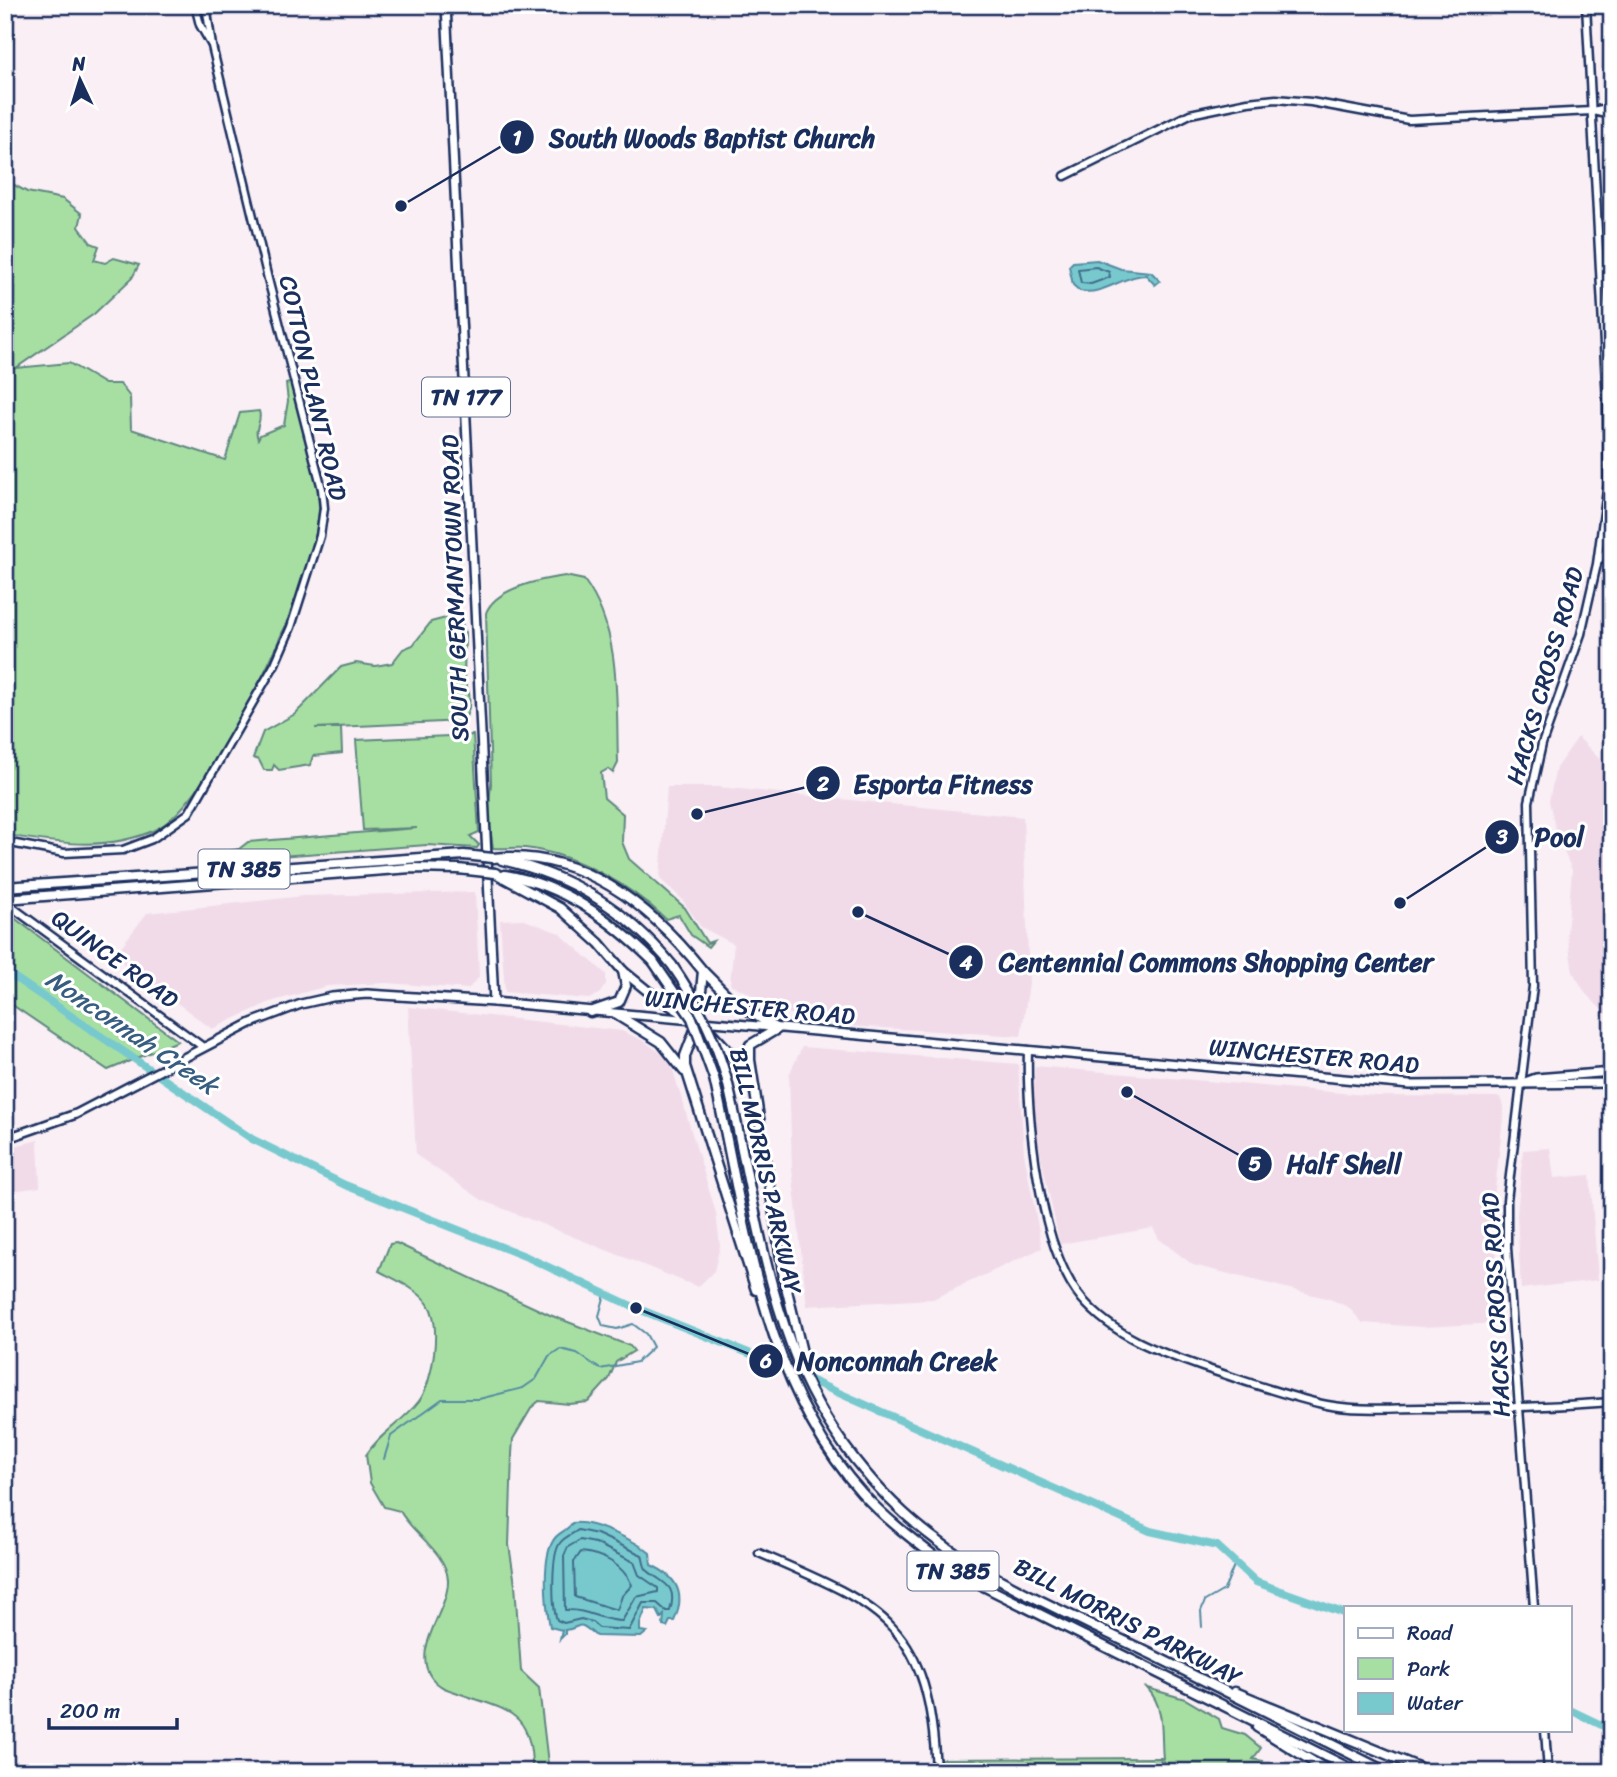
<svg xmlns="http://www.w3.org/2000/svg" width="1617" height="1777" viewBox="0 0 1617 1777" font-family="Sriracha,sans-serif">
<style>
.built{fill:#f1dbe9}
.green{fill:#a7dfa3;stroke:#618780;stroke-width:2}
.water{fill:#78c9ce;stroke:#538ba1;stroke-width:2}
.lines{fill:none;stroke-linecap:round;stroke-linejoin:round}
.shore{stroke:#406d8b;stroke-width:2}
.stream{stroke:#538ba1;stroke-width:2}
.river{stroke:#78c9ce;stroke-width:8}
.secondary-casing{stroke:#1b2f5e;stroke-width:11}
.primary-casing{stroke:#1b2f5e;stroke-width:12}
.highway-casing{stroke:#1b2f5e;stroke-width:13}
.secondary{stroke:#fff;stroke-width:6}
.primary{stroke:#fff;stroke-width:7}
.highway{stroke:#fff;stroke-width:8}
.highway-bridge-casing{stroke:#1b2f5e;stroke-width:13;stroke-linecap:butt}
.highway-bridge{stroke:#fff;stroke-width:8}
.labels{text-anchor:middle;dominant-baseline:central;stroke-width:6;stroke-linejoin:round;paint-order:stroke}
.shield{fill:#fff;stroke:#5f6d8e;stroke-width:2}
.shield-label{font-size:23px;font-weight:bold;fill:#1b2f5e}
.street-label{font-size:24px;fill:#1b2f5e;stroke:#fff}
.water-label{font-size:26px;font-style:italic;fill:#375d80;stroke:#fff}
.leader{fill:none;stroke:#1b2f5e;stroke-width:2.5}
.callout-dot{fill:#1b2f5e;stroke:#fff;stroke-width:2.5}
.mark-label{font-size:21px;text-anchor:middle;font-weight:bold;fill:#fff}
.callout-label{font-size:26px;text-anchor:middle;font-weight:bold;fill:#1b2f5e;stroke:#fff;stroke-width:6;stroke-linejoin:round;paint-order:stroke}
</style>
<rect width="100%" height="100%" fill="#f9eff5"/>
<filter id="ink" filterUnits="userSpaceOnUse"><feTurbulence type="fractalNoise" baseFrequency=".0143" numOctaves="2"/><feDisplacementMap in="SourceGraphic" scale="14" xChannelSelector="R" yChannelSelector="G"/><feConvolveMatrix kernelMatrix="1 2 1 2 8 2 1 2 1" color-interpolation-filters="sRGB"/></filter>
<g filter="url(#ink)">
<g class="built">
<path d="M 1578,737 L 1612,772 L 1612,1020 L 1586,994 L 1573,972 L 1567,934 L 1572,870 L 1557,836 L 1549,801 L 1556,768 Z"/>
<path d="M 667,787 L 719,787 L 1023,817 L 1029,984 L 1021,1036 L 833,1025 L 795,1016 L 730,984 L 734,944 L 701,927 L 681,898 L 660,879 Z"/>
<path d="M 475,892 L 479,977 L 468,989 L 387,983 L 327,986 L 270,1002 L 212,1029 L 114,956 L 147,913 L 304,896 Z"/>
<path d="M 522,919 L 559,933 L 606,974 L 606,984 L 600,993 L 589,999 L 505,992 L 500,920 Z"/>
<path d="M 408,1007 L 622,1031 L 644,1041 L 662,1054 L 672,1067 L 716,1213 L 720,1246 L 714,1271 L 698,1287 L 482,1200 L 416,1155 Z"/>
<path d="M 802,1047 L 1018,1064 L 1024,1153 L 1042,1248 L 933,1299 L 807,1306 L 792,1168 L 789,1075 Z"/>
<path d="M 1035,1066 L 1376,1096 L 1500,1097 L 1504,1109 L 1494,1198 L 1499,1323 L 1422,1327 L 1363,1323 L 1348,1307 L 1330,1299 L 1193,1265 L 1159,1239 L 1153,1228 L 1060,1244 L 1039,1148 L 1034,1102 Z"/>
<path d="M 38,1140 L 40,1187 L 5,1192 L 5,1149 Z"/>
<path d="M 1550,1148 L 1554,1178 L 1590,1175 L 1598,1280 L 1521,1289 L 1517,1215 L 1523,1150 Z"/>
</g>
<g class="green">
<path d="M 5,180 L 27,192 L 63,199 L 82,214 L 79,227 L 91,243 L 99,246 L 94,260 L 105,263 L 114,258 L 139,265 L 132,278 L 94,314 L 16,368 L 69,363 L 105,384 L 120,384 L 130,397 L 131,429 L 225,460 L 240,413 L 259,411 C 263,422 253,428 258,439 L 260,435 L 284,425 L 288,401 L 286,384 L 292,382 C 300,418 319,471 319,507 C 320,573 213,804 155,830 C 105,852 58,843 5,835 Z"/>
<path d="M 565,576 L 584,580 C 622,631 616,702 618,763 L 613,773 L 608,769 L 601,773 L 604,798 L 623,814 L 622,842 L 629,859 L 685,908 L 707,943 L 713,941 L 708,947 L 691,935 L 679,915 L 666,919 C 629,885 577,854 525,848 C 515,847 503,849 493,848 L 488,814 L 491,784 L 486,613 C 495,588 542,579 565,576 Z"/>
<path d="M 453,616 L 461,620 L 465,633 L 464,683 C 472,690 471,712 463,721 L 315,728 L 341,728 L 342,753 L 313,756 L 310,765 L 279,770 L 274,765 L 272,770 L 264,770 L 259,760 L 253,758 L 263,732 L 295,714 L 341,667 L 356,663 L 375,666 L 392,663 L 403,649 L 413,645 L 431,622 Z"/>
<path d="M 473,735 L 479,832 L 470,836 L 479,845 L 477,848 L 427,845 L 201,862 L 210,855 L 239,849 L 248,842 L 417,828 L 363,830 L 356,740 Z"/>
<path d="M 5,911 L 178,1041 L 108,1070 L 5,1000 Z"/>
<path d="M 396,1243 L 550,1315 L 630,1346 L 634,1351 L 616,1362 L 609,1379 L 588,1402 L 569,1404 L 539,1401 L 532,1407 L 513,1439 L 512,1454 L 509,1545 L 515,1584 L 521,1671 L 539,1688 L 549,1772 L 532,1772 C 533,1710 508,1711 458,1693 C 447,1689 438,1687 431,1677 C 411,1648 449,1610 448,1580 C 446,1551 413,1535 400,1511 L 384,1507 L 370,1483 L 366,1455 C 380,1433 403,1422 419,1401 C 433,1383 442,1325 428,1304 C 418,1289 394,1279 379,1271 L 390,1244 Z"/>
<path d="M 1147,1688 L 1185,1699 L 1219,1719 L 1222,1728 L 1245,1735 L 1261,1748 L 1253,1759 L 1263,1761 L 1258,1772 L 1165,1772 C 1158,1743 1169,1711 1147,1688 Z"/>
<path d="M 1161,1758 L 1159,1772 L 940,1772 L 939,1759 Z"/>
</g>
<g class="water">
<path d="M 1097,260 L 1121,269 L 1151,272 L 1160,281 L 1155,285 L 1146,275 C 1123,275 1103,296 1080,291 L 1073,285 L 1069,266 L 1073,262 Z"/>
<path d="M 572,1523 C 592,1520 636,1541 650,1553 L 651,1565 C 678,1577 686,1595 674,1621 L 670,1621 L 667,1627 L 663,1626 L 664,1615 L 661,1618 L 657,1610 L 646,1609 L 640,1624 L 640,1631 L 647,1632 L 641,1637 L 596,1636 C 576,1618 583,1628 565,1630 L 565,1634 L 560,1639 L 562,1630 L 550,1627 C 546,1606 541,1555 555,1538 C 560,1532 568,1530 572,1523 Z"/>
</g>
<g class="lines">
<g class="shore">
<path d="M 1096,267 L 1109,272 L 1110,277 L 1091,284 L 1081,283 L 1078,269 Z"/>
<path d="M 578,1530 L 597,1534 L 642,1555 C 644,1560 643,1567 648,1571 C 663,1584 678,1584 670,1611 L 666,1611 L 657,1603 L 643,1603 L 629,1630 L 599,1628 L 592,1622 L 581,1619 L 564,1623 L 557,1620 C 552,1606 551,1555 560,1543 C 564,1537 573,1534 578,1530 Z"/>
<path d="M 580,1540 L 595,1543 L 634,1562 L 639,1575 L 658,1588 L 658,1592 L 636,1597 L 622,1621 C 600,1621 589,1609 565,1610 L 564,1556 L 568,1547 Z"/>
<path d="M 581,1552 C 603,1554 623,1565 632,1585 L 622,1596 L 617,1610 L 575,1597 L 574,1562 Z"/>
</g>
<g class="stream">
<path d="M 384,1459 L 391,1436 L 442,1399 L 479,1399 L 523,1388 L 536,1379 L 549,1356 L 560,1349 L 577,1353 L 600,1369 L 637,1362 L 653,1347 L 646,1334 L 633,1324 L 617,1329 L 603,1326 L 599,1316 L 605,1294"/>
<path d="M 1202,1627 L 1201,1611 L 1205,1601 L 1224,1590 L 1235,1563"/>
</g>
<g class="river">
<path d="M 5,971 L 252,1139 L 345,1185 L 527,1257 L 636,1308 L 751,1354 L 1150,1531 L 1217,1546 L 1256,1582 L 1346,1614"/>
<path d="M 1570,1710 L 1612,1730"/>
</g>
<defs>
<g id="secondary">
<path d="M 195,5 L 200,25 L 211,44"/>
<path d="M 1597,112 L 1612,115"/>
<path d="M 1065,176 L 1190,114 L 1248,102 L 1276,99 L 1311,102 L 1409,120 L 1592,111 L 1612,107"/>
<path d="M 1600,559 L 1612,544"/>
<path d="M 5,842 L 64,853 L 123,850 L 152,839 L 189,813 L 275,664 L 291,627 L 320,536 L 324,508 L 322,489 L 268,279 L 212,46 L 206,5"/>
<path d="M 5,902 L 203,1047"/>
<path d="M 1028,1050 C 1026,1116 1039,1248 1082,1299 C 1115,1337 1159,1352 1205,1368 C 1245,1381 1285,1396 1327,1405 C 1358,1411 1390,1408 1422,1408 C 1485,1409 1548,1407 1612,1402"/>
<path d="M 759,1553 C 883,1606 930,1624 936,1772"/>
<path d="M 1534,1607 L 1507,1248 L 1507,1200 L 1533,986 L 1529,802 L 1542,744 L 1581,634 L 1597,564 L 1608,483 L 1607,402 L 1586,5"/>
<path d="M 1545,1730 L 1548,1772"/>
</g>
<g id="primary">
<path d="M 446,5 L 494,1002"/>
<path d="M 1525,1082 L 1536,1078 L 1612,1072"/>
<path d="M 5,1139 L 76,1114 L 251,1023 L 301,1004 L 332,997 L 367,994 L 494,1002 L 1410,1085 L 1612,1083"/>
</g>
<g id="highway">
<path d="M 493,858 C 582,849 651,906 703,971 L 698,1022 L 685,1056 L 685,1066 L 756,1290"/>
<path d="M 502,860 C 570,875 628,911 672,965"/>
<path d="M 495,873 L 560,908 L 599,943 L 623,971 L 649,992 L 694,1020"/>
<path d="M 505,875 C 564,885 611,920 653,961"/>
<path d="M 5,887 L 464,855"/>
<path d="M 5,899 L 411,868 L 458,869"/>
<path d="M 703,971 L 731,999 L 777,1029"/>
<path d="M 590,1012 L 619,1002 L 626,986 L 623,971"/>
<path d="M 617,1015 L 661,1042 L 684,1071"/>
<path d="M 777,1029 L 750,1045 L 750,1060 L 784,1278 L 806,1369"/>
<path d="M 710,1031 L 734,1057 L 749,1085"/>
<path d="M 714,1078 C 746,1219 760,1380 862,1493 C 889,1523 923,1547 955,1572 L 1357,1772"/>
<path d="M 727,1080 C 748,1169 760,1262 792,1347 C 820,1426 880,1502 949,1549 C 1012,1591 1083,1620 1151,1654 C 1230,1693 1308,1733 1387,1772"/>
<path d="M 1235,1692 L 1430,1772"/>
<path d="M 1257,1727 L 1330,1772"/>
<path d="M 1548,1772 L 1548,1770"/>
</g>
</defs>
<use href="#secondary" class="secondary-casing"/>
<use href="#primary" class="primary-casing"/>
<use href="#highway" class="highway-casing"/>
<use href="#secondary" class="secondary"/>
<use href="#primary" class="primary"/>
<use href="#highway" class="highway"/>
<defs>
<g id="highway-bridge">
<path d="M 464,855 L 493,858"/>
<path d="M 458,869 L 495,873"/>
<path d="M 653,961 L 692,1018 L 714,1078"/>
<path d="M 672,965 C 698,1003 714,1035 727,1080"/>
</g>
</defs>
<use href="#highway-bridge" class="highway-bridge-casing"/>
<use href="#highway-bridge" class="highway-bridge"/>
</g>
</g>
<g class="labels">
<g class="shield">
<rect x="422" y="377.5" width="88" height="39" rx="5"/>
<rect x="198.5" y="849.5" width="91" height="39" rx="5"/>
<rect x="907.5" y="1551.5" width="91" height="39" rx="5"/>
</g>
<g class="shield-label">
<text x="466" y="397">TN 177</text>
<text x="244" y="869">TN 385</text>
<text x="953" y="1571">TN 385</text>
</g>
<g class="street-label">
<text transform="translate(313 388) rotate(77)">COTTON PLANT ROAD</text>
<text transform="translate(455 588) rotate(-92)">SOUTH GERMANTOWN ROAD</text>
<text transform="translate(1545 676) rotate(-74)">HACKS CROSS ROAD</text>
<text transform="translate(115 959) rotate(36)">QUINCE ROAD</text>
<text transform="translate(750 1007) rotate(5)">WINCHESTER ROAD</text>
<text transform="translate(1314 1056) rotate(5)">WINCHESTER ROAD</text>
<text transform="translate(766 1171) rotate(77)">BILL MORRIS PARKWAY</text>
<text transform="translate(1496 1305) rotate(-93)">HACKS CROSS ROAD</text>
<text transform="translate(1128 1622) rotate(27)">BILL MORRIS PARKWAY</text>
</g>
<g class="water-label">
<text transform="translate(132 1032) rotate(34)">Nonconnah Creek</text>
</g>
</g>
<path class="leader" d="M401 206L517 137M697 814L823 783M1400 903L1502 837M858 912L966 962M1127 1092L1255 1164M636 1308L766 1361"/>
<g class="callout-dot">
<circle cx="401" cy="206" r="7"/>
<circle cx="697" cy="814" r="7"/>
<circle cx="1400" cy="903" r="7"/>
<circle cx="858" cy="912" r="7"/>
<circle cx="1127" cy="1092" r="7"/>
<circle cx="636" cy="1308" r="7"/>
<circle cx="517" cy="137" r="18"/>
<circle cx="823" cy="783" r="18"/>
<circle cx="1502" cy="837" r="18"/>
<circle cx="966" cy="962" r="18"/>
<circle cx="1255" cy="1164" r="18"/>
<circle cx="766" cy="1361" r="18"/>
</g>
<g class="mark-label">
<text x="517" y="145">1</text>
<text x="823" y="791">2</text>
<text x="1502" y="844">3</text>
<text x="966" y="970">4</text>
<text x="1255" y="1171">5</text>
<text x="766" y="1368">6</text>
</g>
<g class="callout-label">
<text x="712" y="147">South Woods Baptist Church</text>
<text x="943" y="793">Esporta Fitness</text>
<text x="1559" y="846">Pool</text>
<text x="1216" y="971">Centennial Commons Shopping Center</text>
<text x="1344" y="1173">Half Shell</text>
<text x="897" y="1370">Nonconnah Creek</text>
</g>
<rect width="1617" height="1777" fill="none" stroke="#fff" stroke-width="28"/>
<rect x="14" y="14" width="1589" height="1749" fill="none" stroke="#1b2f5e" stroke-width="2.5" filter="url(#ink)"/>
<rect x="1344" y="1606" width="228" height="126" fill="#ffffff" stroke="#a4acbf" stroke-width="2"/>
<rect x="1358" y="1628" width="35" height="10" fill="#ffffff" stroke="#a4acbf" stroke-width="2"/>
<text x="1407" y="1640" font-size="21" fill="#1b2f5e">Road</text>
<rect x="1358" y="1658" width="35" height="21" fill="#a7dfa3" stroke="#a4acbf" stroke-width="2"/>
<text x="1407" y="1676" font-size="21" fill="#1b2f5e">Park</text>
<rect x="1358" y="1693" width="35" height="21" fill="#78c9ce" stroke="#a4acbf" stroke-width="2"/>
<text x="1407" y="1710" font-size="21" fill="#1b2f5e">Water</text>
<g transform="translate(80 80) rotate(356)" stroke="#ffffff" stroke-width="5" paint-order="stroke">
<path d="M0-5L12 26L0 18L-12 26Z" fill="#1b2f5e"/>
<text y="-10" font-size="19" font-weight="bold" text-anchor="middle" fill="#1b2f5e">N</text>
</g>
<path d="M49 1718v10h128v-10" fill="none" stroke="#1b2f5e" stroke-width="3.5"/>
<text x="60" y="1718" font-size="21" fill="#1b2f5e" stroke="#ffffff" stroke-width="5" paint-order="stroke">200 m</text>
</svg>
